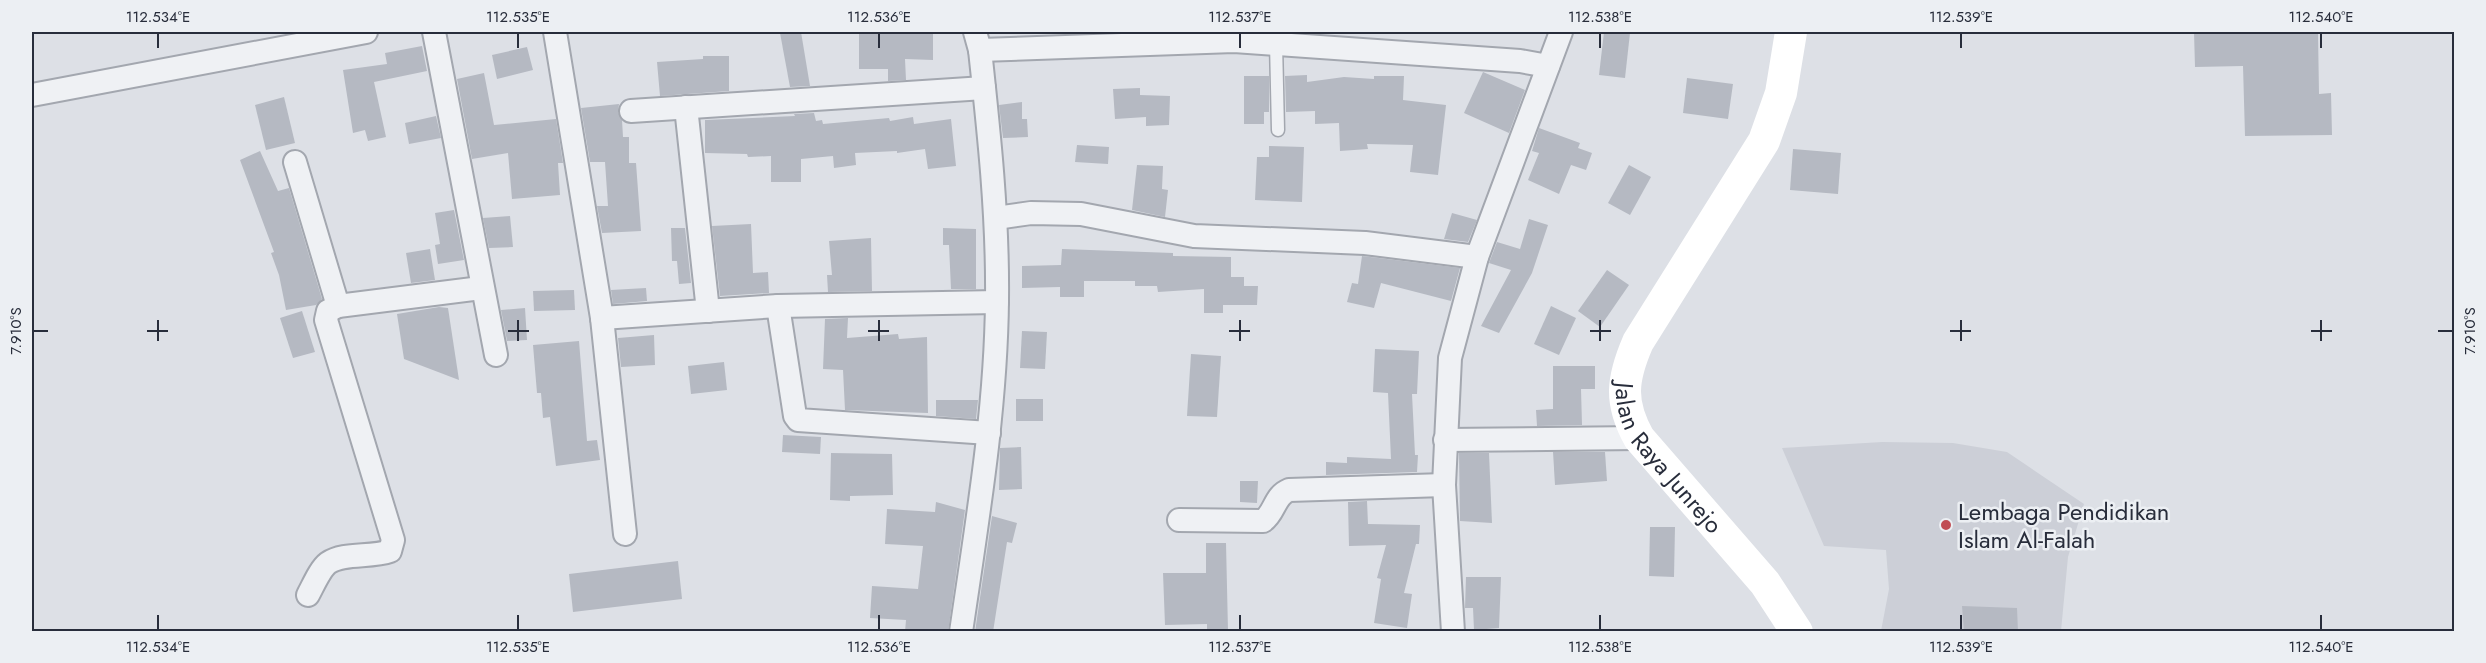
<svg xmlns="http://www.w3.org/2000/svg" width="2486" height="663" viewBox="0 0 2486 663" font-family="Jost,sans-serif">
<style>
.built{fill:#cccfd7}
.building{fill:#b5b9c2}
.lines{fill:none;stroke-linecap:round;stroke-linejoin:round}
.lane-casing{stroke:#a3a7af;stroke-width:15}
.street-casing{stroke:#a3a7af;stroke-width:26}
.lane{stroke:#eff1f4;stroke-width:12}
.street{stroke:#eff1f4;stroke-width:22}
.secondary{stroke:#fff;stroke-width:32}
.ticks{fill:none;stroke:#282d3b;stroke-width:2}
.poi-dot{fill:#c04c53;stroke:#eceff3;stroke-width:2}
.labels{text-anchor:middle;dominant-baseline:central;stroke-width:5;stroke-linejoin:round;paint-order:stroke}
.street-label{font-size:24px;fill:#282d3b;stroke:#eceff3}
.poi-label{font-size:24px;fill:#282d3b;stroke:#eceff3;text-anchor:start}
.neatline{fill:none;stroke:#282d3b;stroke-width:2}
.ticks-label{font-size:15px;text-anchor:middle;fill:#282d3b}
</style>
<rect width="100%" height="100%" fill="#dde0e6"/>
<path class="built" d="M 1882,442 L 1953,443 L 2007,452 L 2084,504 L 2068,557 L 2061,631 L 1881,631 L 1889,589 L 1886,550 L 1824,546 L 1782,448 Z"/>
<g class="building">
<path d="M 801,32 L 810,86 L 790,87 L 780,33 Z"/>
<path d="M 859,32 L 933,32 L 933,60 L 905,59 L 906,80 L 888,81 L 888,69 L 859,69 Z"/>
<path d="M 1604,32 L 1630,33 L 1625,78 L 1599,75 Z"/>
<path d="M 2194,32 L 2318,32 L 2319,94 L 2331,93 L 2332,135 L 2245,136 L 2243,66 L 2195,67 Z"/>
<path d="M 422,46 L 427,71 L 374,82 L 386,137 L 368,141 L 365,130 L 353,133 L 343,70 L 387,64 L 385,53 Z"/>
<path d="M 527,47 L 533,70 L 497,79 L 492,55 Z"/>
<path d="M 703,56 L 729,56 L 729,91 L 660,96 L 657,62 L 703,59 Z"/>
<path d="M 1483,72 L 1525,90 L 1509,133 L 1464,113 Z"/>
<path d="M 484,73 L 494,125 L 556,119 L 563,163 L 558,163 L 560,195 L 512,199 L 508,153 L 472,159 L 457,79 Z"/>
<path d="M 1307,75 L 1307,82 L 1344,77 L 1374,79 L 1374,76 L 1404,76 L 1403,100 L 1446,105 L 1438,175 L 1410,172 L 1413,145 L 1367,144 L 1368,149 L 1340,151 L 1339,123 L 1315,124 L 1315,111 L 1286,112 L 1285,76 Z"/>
<path d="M 1244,76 L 1269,76 L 1269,112 L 1264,112 L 1264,124 L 1244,124 Z"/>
<path d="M 1687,78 L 1733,84 L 1728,119 L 1683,113 Z"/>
<path d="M 1140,88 L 1140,95 L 1170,96 L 1169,125 L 1146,126 L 1146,117 L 1115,119 L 1113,89 Z"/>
<path d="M 284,97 L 295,143 L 266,150 L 255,105 Z"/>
<path d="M 1022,102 L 1022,119 L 1027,119 L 1028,137 L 1003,138 L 999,105 Z"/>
<path d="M 619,104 L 618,112 L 622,120 L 623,137 L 629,137 L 629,163 L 636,163 L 641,231 L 602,233 L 597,206 L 608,206 L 605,162 L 590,162 L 581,108 Z"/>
<path d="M 814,113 L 816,121 L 822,120 L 823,124 L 889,118 L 890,121 L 913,117 L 914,124 L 951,119 L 956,166 L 928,169 L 925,149 L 897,153 L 897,151 L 855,153 L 856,165 L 834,168 L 833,156 L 801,159 L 801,182 L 771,182 L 771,156 L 748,157 L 747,154 L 705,153 L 705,120 L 795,116 L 794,114 Z"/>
<path d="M 436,116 L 441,138 L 409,144 L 405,123 Z"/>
<path d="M 1539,128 L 1580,143 L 1578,148 L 1592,153 L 1586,170 L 1571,165 L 1559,194 L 1528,180 L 1539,153 L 1532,151 Z"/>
<path d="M 1077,145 L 1109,147 L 1108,164 L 1075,162 Z"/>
<path d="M 1269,146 L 1304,147 L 1302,202 L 1255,200 L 1257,157 L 1269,157 Z"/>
<path d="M 1793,149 L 1841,153 L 1838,194 L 1790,190 Z"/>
<path d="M 260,151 L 278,191 L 289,188 L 322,299 L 316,305 L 286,310 L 279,275 L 271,253 L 274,252 L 240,160 Z"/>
<path d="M 1137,165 L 1163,166 L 1162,189 L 1168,190 L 1165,217 L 1132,210 Z"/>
<path d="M 1629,165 L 1651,177 L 1630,215 L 1608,203 Z"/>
<path d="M 454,210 L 464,260 L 438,264 L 435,245 L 440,244 L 435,213 Z"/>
<path d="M 1452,213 L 1477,220 L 1468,242 L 1444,239 Z"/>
<path d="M 510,216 L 513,247 L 489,248 L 483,218 Z"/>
<path d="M 1529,219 L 1548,225 L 1532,273 L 1499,333 L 1481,326 L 1511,270 L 1489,263 L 1497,242 L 1520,249 Z"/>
<path d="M 751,224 L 753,273 L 768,272 L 769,293 L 720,296 L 712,226 Z"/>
<path d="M 671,228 L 685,228 L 691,283 L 679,284 L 677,261 L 672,261 Z"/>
<path d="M 943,228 L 976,229 L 976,289 L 951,289 L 949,245 L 943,245 Z"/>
<path d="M 871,238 L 872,291 L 828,292 L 827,275 L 832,275 L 829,241 Z"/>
<path d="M 430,249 L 435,280 L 411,283 L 406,253 Z"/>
<path d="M 1062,249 L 1173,253 L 1173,256 L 1231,257 L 1231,277 L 1244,277 L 1244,286 L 1258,286 L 1257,305 L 1223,305 L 1223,313 L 1204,313 L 1204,289 L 1158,292 L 1157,286 L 1135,286 L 1135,281 L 1084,281 L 1084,297 L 1060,297 L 1060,287 L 1022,288 L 1022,266 L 1061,265 Z"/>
<path d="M 1362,256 L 1460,268 L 1451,301 L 1381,283 L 1374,308 L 1347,302 L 1352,283 L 1358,284 Z"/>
<path d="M 1607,270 L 1629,285 L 1600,327 L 1578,311 Z"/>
<path d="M 646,288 L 647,301 L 613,304 L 611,290 Z"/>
<path d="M 574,290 L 575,310 L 534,311 L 533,291 Z"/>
<path d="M 1551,306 L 1576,318 L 1559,355 L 1534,344 Z"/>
<path d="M 439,307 L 448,308 L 459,380 L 404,359 L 397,314 Z"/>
<path d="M 525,308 L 527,340 L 507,341 L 501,310 Z"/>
<path d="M 302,311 L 315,352 L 293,358 L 280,318 Z"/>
<path d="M 848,318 L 847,338 L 898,334 L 899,339 L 927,337 L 928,413 L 845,410 L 843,370 L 823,369 L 825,319 Z"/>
<path d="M 1022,331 L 1047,332 L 1045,369 L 1020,368 Z"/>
<path d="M 654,335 L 655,365 L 621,367 L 618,338 Z"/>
<path d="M 579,341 L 587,441 L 597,440 L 600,460 L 556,466 L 550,417 L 543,418 L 541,393 L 537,393 L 533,345 Z"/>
<path d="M 1375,349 L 1419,351 L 1417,394 L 1412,394 L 1415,455 L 1418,455 L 1417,472 L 1326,475 L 1326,462 L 1347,463 L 1347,457 L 1391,459 L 1388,393 L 1373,392 Z"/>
<path d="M 1191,354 L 1221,356 L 1217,417 L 1187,416 Z"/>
<path d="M 724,362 L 727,390 L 691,394 L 688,366 Z"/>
<path d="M 1553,366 L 1595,366 L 1595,389 L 1581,389 L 1582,425 L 1537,426 L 1536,410 L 1553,409 Z"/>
<rect x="1016" y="399" width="27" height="22"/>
<path d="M 936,400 L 978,400 L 976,419 L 936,416 Z"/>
<path d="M 783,435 L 821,437 L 820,454 L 782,452 Z"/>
<path d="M 1021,447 L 1022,489 L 999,490 L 1000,448 Z"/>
<path d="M 1553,452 L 1605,452 L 1607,481 L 1555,485 Z"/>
<path d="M 831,453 L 892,454 L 893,495 L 850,496 L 850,501 L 830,500 Z"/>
<path d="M 1459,453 L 1489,453 L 1492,523 L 1460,521 Z"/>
<path d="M 1240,481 L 1258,481 L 1257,503 L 1240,502 Z"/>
<path d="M 1367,501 L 1368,524 L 1420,525 L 1419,544 L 1416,544 L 1404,593 L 1412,594 L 1407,628 L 1374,623 L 1381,579 L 1377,578 L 1386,545 L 1349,546 L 1348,502 Z"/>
<path d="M 936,502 L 965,510 L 948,632 L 905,632 L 906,620 L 870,618 L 872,586 L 918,589 L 923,546 L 885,544 L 887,509 L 935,512 Z"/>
<path d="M 992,516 L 1017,523 L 1012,543 L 1007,542 L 993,632 L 975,632 Z"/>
<path d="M 1650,527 L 1675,527 L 1674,577 L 1649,576 Z"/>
<path d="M 1206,543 L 1226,543 L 1228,631 L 1207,631 L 1207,624 L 1165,625 L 1163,573 L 1206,573 Z"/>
<path d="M 678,561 L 682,599 L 573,612 L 569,574 Z"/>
<path d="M 1466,577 L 1501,577 L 1499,628 L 1474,630 L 1473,608 L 1465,608 Z"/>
<path d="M 1962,606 L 2017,608 L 2018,632 L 1964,632 Z"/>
</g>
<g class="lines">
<defs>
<path id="lane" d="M 1276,43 L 1278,130"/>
<g id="street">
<path d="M 434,32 L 496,355"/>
<path d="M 555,32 L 602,318 L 625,534"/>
<path d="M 980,50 L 1234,41 L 1520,61 L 1548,66"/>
<path d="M 32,95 L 366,32"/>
<path d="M 686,107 L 708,311"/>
<path d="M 631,111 L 984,88"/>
<path d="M 295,162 L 338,306"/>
<path d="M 996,218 L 1031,213 L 1081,214 L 1194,236 L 1365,243 L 1477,257"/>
<path d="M 778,306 L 795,416 L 798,420 L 989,433"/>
<path d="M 602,318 L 778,306 L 997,302"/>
<path d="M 1445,440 L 1639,438"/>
<path d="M 1179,520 L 1263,521 C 1275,513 1274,496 1289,490 L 1444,485"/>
<path d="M 308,595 C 313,586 320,569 328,563 C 344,552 371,558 390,551 L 393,540 L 326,320 L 328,311 L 338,306 L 481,288"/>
<path d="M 961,632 C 977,522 996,411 997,300 C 998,216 989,133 980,50 L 975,32"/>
<path d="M 1453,632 L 1444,485 L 1450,358 L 1477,257 L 1561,32"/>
</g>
</defs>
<use href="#lane" class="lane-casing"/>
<use href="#street" class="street-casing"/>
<use href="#lane" class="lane"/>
<use href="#street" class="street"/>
<path class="secondary" id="s1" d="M 1791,32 L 1781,93 L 1764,141 L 1638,342 C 1622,379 1619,402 1639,438 L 1765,583 L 1797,632"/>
</g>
<path class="ticks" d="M 158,33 L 158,48M 518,33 L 518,48M 879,33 L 879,48M 1240,33 L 1240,48M 1600,33 L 1600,48M 1961,33 L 1961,48M 2321,33 L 2321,48M 158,320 L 158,341M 518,320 L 518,341M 879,320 L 879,341M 1240,320 L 1240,341M 1600,320 L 1600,341M 1961,320 L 1961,341M 2321,320 L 2321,341M 33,331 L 48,331M 147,331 L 168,331M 508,331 L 529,331M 868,331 L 889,331M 1229,331 L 1250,331M 1590,331 L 1611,331M 1950,331 L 1971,331M 2311,331 L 2332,331M 2438,331 L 2453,331M 158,615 L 158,630M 518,615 L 518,630M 879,615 L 879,630M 1240,615 L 1240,630M 1600,615 L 1600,630M 1961,615 L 1961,630M 2321,615 L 2321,630"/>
<circle class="poi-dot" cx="1946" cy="525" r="6"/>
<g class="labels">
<g class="street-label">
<text stroke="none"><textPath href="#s1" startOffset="482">Jalan Raya Junrejo</textPath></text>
</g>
<g class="poi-label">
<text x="1958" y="511">Lembaga Pendidikan<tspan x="1958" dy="28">Islam Al-Falah</tspan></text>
</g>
</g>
<rect width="2486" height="663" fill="none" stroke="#eceff3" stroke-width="66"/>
<rect x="33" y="33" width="2420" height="597" class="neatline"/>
<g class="ticks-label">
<text x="158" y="22">112.534°E</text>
<text x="518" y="22">112.535°E</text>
<text x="879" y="22">112.536°E</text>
<text x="1240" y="22">112.537°E</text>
<text x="1600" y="22">112.538°E</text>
<text x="1961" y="22">112.539°E</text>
<text x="2321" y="22">112.540°E</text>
<text transform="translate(16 331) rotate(-90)" y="5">7.910°S</text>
<text transform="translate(2470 331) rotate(-90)" y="5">7.910°S</text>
<text x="158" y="652">112.534°E</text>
<text x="518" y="652">112.535°E</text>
<text x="879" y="652">112.536°E</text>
<text x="1240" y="652">112.537°E</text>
<text x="1600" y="652">112.538°E</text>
<text x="1961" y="652">112.539°E</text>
<text x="2321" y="652">112.540°E</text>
</g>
</svg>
